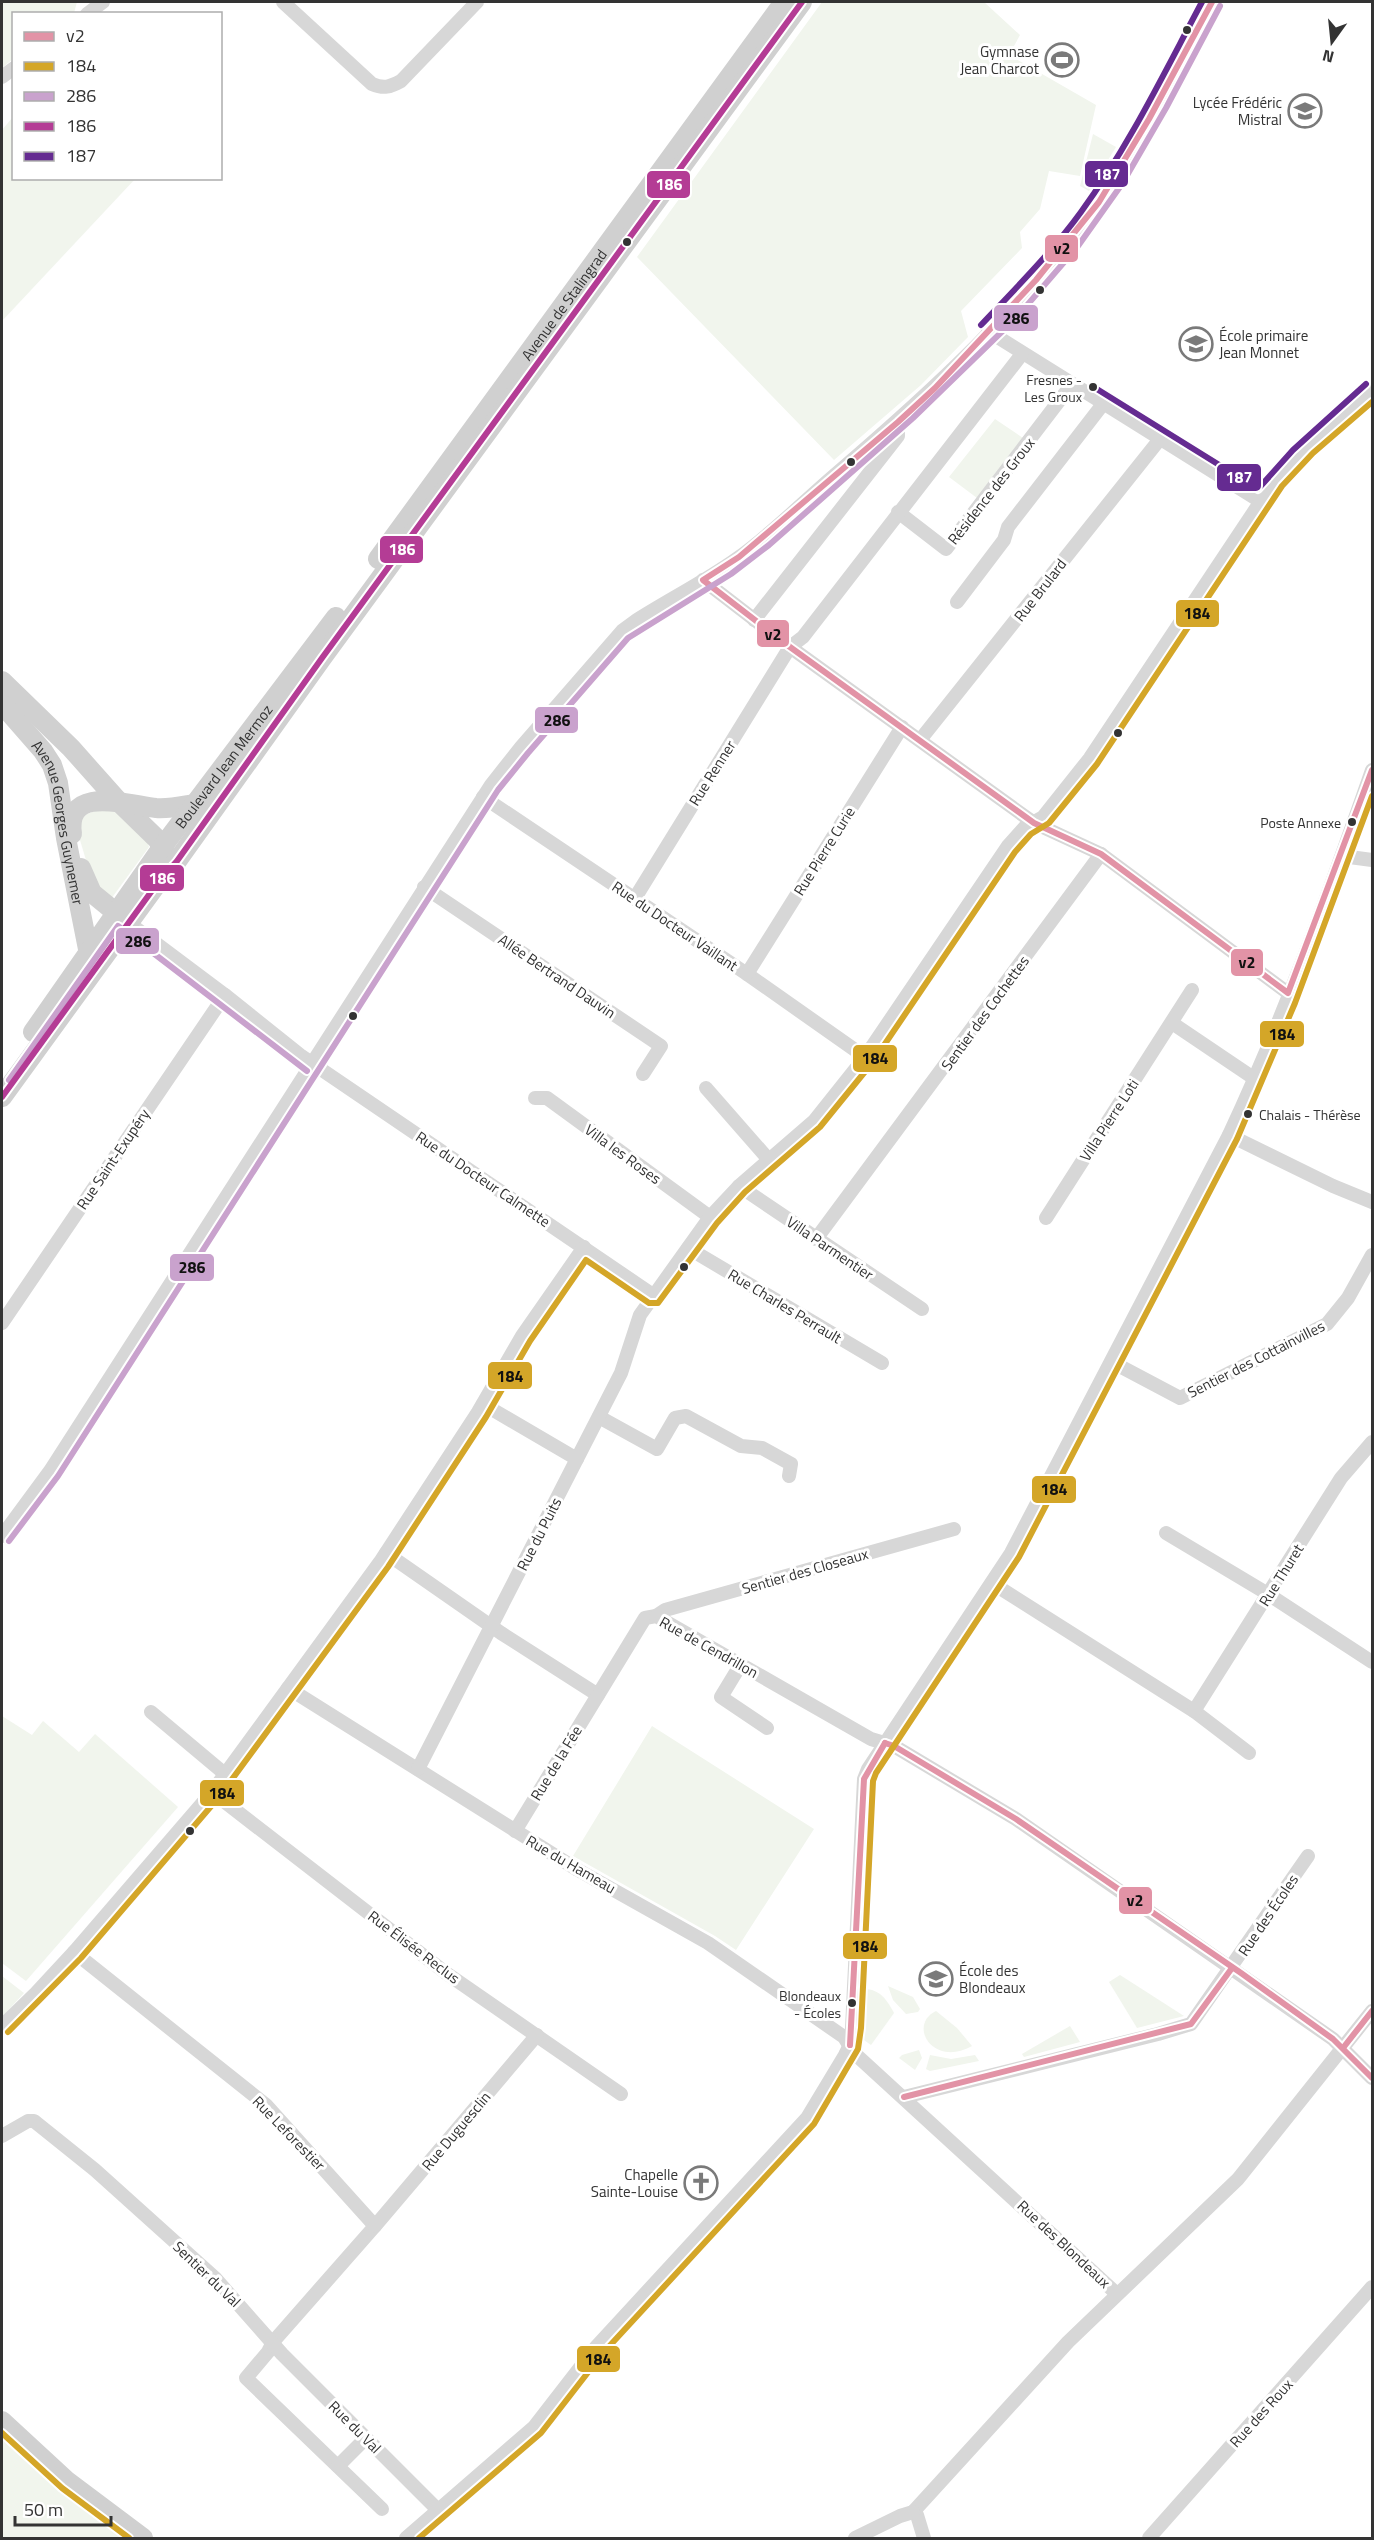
<svg xmlns="http://www.w3.org/2000/svg" width="1374" height="2540" viewBox="0 0 1374 2540" font-family="'Titillium Web',sans-serif">
<style>
.green{fill:#f1f5ed}
.lines{fill:none;stroke-linecap:round;stroke-linejoin:round}
.minor{stroke:#d7d7d7;stroke-width:14}
.secondary{stroke:#d0d0d0;stroke-width:20}
.bus-1-casing{stroke:#fff;stroke-width:10}
.bus-2-casing{stroke:#fff;stroke-width:10}
.bus-3-casing{stroke:#fff;stroke-width:10}
.bus-4-casing{stroke:#fff;stroke-width:10}
.bus-5-casing{stroke:#fff;stroke-width:10}
.bus-1{stroke:#e293a6;stroke-width:6}
.bus-2{stroke:#d4a628;stroke-width:6}
.bus-3{stroke:#c9a2cd;stroke-width:6}
.bus-4{stroke:#b43c95;stroke-width:6}
.bus-5{stroke:#652b91;stroke-width:6}
.bus-dot{fill:#333;stroke:#fff;stroke-width:2}
.labels{text-anchor:middle;dominant-baseline:central;stroke-width:6;stroke-linejoin:round;paint-order:stroke}
.bus-label{font-size:14px;fill:#333;stroke:#fff;text-anchor:end}
.poi-label{font-size:15px;fill:#333;stroke:#fff;text-anchor:end}
.street-label{font-size:15px;fill:#333;stroke:#fff}
.line-badge{stroke:#fff;stroke-width:2}
.badge-label{font-size:16px;text-anchor:middle;font-weight:bold;fill:#fff}
.pale-badge-label{font-size:16px;text-anchor:middle;font-weight:bold;fill:#111}
</style>
<rect width="100%" height="100%" fill="#fff"/>
<g class="green">
<path d="M 2,2 L 77,2 L 74,13 L 14,14 L 13,59 L 2,68 Z"/>
<path d="M 822,2 L 984,2 L 1020,35 L 1009,55 L 1096,105 L 1080,176 L 1049,171 L 1040,209 L 1020,232 L 1022,248 L 961,311 L 968,337 L 921,385 L 834,460 L 637,257 Z"/>
<path d="M 13,117 L 14,178 L 135,179 L 2,321 L 2,130 Z"/>
<path d="M 1093,134 L 1116,147 L 1089,191 L 1080,186 Z"/>
<path d="M 995,419 L 1023,438 L 977,498 L 949,477 Z"/>
<path d="M 104,807 C 121,814 145,827 149,847 L 111,899 L 94,887 L 77,830 L 78,818 Z"/>
<path d="M 2,1716 L 32,1735 L 43,1721 L 79,1752 L 95,1734 L 178,1807 L 26,1981 L 2,1963 Z"/>
<path d="M 652,1726 L 814,1829 L 736,1950 L 715,1936 L 573,1856 Z"/>
<path d="M 1120,1975 L 1184,2016 L 1137,2028 L 1109,1982 Z"/>
<path d="M 2,1976 L 24,1993 L 2,2017 Z"/>
<path d="M 888,1986 L 913,1997 L 920,2009 L 918,2012 L 906,2014 L 893,2000 Z"/>
<path d="M 864,1989 C 880,1989 887,2000 894,2013 L 871,2045 L 861,2038 Z"/>
<path d="M 936,2011 L 957,2028 L 972,2046 C 933,2068 907,2025 936,2011 Z"/>
<path d="M 1070,2026 L 1080,2042 L 1024,2057 L 1022,2054 Z"/>
<path d="M 919,2050 L 922,2058 L 915,2070 L 899,2058 L 902,2055 Z"/>
<path d="M 930,2055 L 951,2059 L 975,2055 L 979,2061 L 930,2071 L 926,2069 Z"/>
<path d="M 2,2432 L 129,2538 L 2,2538 Z"/>
</g>
<g class="lines">
<g class="minor">
<path d="M 283,2 L 372,84 C 384,89 390,87 401,81 L 477,2"/>
<path d="M 87,14 L 103,2"/>
<path d="M 2,77 L 14,68"/>
<path d="M 988,331 L 1260,501"/>
<path d="M 898,512 L 946,549 L 1072,384"/>
<path d="M 703,580 L 790,647 L 1034,823 L 1101,854 L 1288,993"/>
<path d="M 957,602 L 1004,540 L 1008,527 L 1103,404"/>
<path d="M 754,620 L 898,436 L 898,422"/>
<path d="M 920,740 L 1160,439"/>
<path d="M 483,797 L 747,974 L 865,1057"/>
<path d="M 1342,856 L 1372,860"/>
<path d="M 424,887 L 661,1046 L 643,1074"/>
<path d="M 635,898 L 790,647 L 803,637 L 1022,354"/>
<path d="M 129,923 L 225,995 L 300,1055 L 653,1295"/>
<path d="M 747,974 L 902,727"/>
<path d="M 1172,1023 L 1255,1079"/>
<path d="M 706,1088 L 769,1160"/>
<path d="M 535,1098 L 547,1098 L 710,1217"/>
<path d="M 1229,1135 L 1333,1186 L 1372,1202"/>
<path d="M 739,1186 L 922,1309"/>
<path d="M 1046,1218 L 1192,990"/>
<path d="M 816,1239 L 1101,854"/>
<path d="M 688,1248 L 882,1363"/>
<path d="M 2,1323 L 225,995"/>
<path d="M 1112,1362 L 1180,1398 L 1327,1324 L 1348,1298 L 1372,1255"/>
<path d="M 483,1404 L 577,1459"/>
<path d="M 599,1417 L 657,1449 L 675,1418 L 686,1416 L 741,1446 L 762,1448 L 791,1464 L 789,1476"/>
<path d="M 1166,1533 L 1268,1594 L 1372,1662"/>
<path d="M 2,1536 L 50,1471 L 491,785 L 521,747 L 622,631 L 637,620 C 670,599 706,581 738,558 C 773,533 804,501 837,473 C 929,394 1029,303 1098,203 C 1142,140 1176,69 1212,2"/>
<path d="M 386,1553 L 501,1633 L 598,1695 L 645,1618 L 656,1616 L 871,1739 L 894,1746 L 1016,1819 L 1333,2039 L 1372,2078"/>
<path d="M 992,1583 L 1194,1711 L 1249,1753"/>
<path d="M 656,1616 L 665,1610 L 954,1529"/>
<path d="M 741,1664 L 721,1697 L 767,1728"/>
<path d="M 288,1688 L 578,1870 L 708,1943 L 844,2037 L 854,2053 L 1117,2294"/>
<path d="M 1194,1711 L 1341,1478 L 1372,1442"/>
<path d="M 151,1712 L 225,1774"/>
<path d="M 418,1769 L 621,1373 L 640,1315 L 710,1217 L 739,1186 L 814,1121 L 865,1057 L 1008,846 L 1025,827 L 1043,817 L 1090,758 L 1275,480 L 1307,446 L 1372,391"/>
<path d="M 212,1792 L 446,1973 L 621,2094"/>
<path d="M 515,1831 L 598,1695"/>
<path d="M 74,1952 L 266,2105 L 375,2226 L 273,2342 L 268,2352 L 246,2378 L 382,2509"/>
<path d="M 2,2026 L 36,1993 L 74,1952 L 212,1792 L 380,1562 L 478,1412 L 522,1336 L 584,1247"/>
<path d="M 904,2097 L 1158,2034 L 1191,2024 L 1308,1856"/>
<path d="M 2,2136 L 28,2121 L 34,2121 L 95,2170 L 215,2278 L 282,2354 L 438,2510"/>
<path d="M 375,2226 L 537,2035"/>
<path d="M 338,2466 L 366,2438"/>
<path d="M 913,2512 L 1068,2342 L 1238,2179 L 1372,2011"/>
<path d="M 913,2512 L 917,2515 L 924,2538"/>
<path d="M 406,2538 L 534,2427 L 596,2347 L 807,2118 L 845,2055 L 850,2045 L 852,2028 L 864,1779 L 868,1769 L 1011,1553 L 1229,1135 C 1284,1017 1329,893 1372,770"/>
<path d="M 855,2538 L 900,2516 L 913,2512"/>
<path d="M 1149,2538 L 1372,2287"/>
</g>
<g class="secondary">
<path id="s1" d="M 378,559 L 784,2"/>
<path d="M 2,681 L 71,748 L 119,802 L 157,839 L 168,856"/>
<path id="s2" d="M 2,704 L 43,751 L 52,765 L 58,783 L 66,838 L 89,954"/>
<path d="M 72,834 C 65,784 128,805 156,808 C 169,809 182,806 194,804"/>
<path d="M 81,868 L 92,893 L 125,920"/>
<path id="s3" d="M 33,1032 L 163,846 L 336,617"/>
<path d="M 2,1097 L 159,881 L 177,861 L 322,658 L 802,2"/>
<path d="M 2,2421 L 67,2481 L 143,2538"/>
</g>
<defs>
<g id="bus-1">
<path d="M 1212,2 L 1149,119 L 1099,202 L 1036,280 L 935,388 L 898,422 L 739,557 L 703,580 L 790,647 L 1034,823 L 1101,854 L 1288,993 L 1372,770"/>
<path d="M 885,1743 L 894,1746 L 1016,1819 L 1241,1973 L 1333,2039 L 1372,2078"/>
<path d="M 850,2045 L 864,1779 L 885,1743"/>
<path d="M 1343,2048 L 1372,2011"/>
<path d="M 904,2097 L 1191,2024 L 1232,1968"/>
</g>
<g id="bus-2">
<path d="M 8,2032 L 81,1958 L 219,1797 L 388,1567 L 486,1417 L 530,1341 L 586,1260 L 649,1303 L 658,1303 L 717,1223 L 745,1192 L 820,1127 L 872,1063 L 1015,852 L 1031,834 L 1049,823 L 1097,764 L 1282,486 L 1313,453 L 1372,402"/>
<path d="M 2,2433 L 62,2488 L 129,2538"/>
<path d="M 419,2538 L 541,2433 L 603,2353 L 814,2124 L 858,2049 L 861,2028 L 873,1781 L 876,1773 L 1019,1557 L 1237,1139 L 1295,1003 L 1372,796"/>
</g>
<g id="bus-3">
<path d="M 9,1080 L 118,926 L 307,1071"/>
<path d="M 9,1541 L 58,1476 L 498,790 L 528,753 L 628,638 L 731,574 L 769,545 L 913,418 L 1016,318 L 1078,246 L 1122,184 L 1166,108 L 1220,6"/>
</g>
<path id="bus-4" d="M 2,1097 L 159,881 L 177,861 L 322,658 L 802,2"/>
<g id="bus-5">
<path d="M 981,325 C 1016,288 1052,252 1081,212 C 1129,146 1164,73 1202,2"/>
<path d="M 1092,386 L 1258,489 L 1293,450 L 1366,384"/>
</g>
</defs>
<use href="#bus-1" class="bus-1-casing"/>
<use href="#bus-2" class="bus-2-casing"/>
<use href="#bus-3" class="bus-3-casing"/>
<use href="#bus-4" class="bus-4-casing"/>
<use href="#bus-5" class="bus-5-casing"/>
<use href="#bus-1" class="bus-1"/>
<use href="#bus-2" class="bus-2"/>
<use href="#bus-3" class="bus-3"/>
<use href="#bus-4" class="bus-4"/>
<use href="#bus-5" class="bus-5"/>
</g>
<defs>
<symbol id="stadium-ring" viewBox="-11 -11 22 22"><circle r="9.5" fill="#fff" stroke="#7a7a7a" stroke-width="1.5"/><path d="M0-5a6.5 5 0 1 0 0 10a6.5 5 0 1 0 0-10ZM-3.5-1.8h7v3.6h-7Z" fill="#7a7a7a"/></symbol>
<symbol id="school-ring" viewBox="-11 -11 22 22"><circle r="9.5" fill="#fff" stroke="#7a7a7a" stroke-width="1.5"/><path d="M0-5L7-2L0 1L-7-2ZM-4 1L0 2.5L4 1V4Q0 6-4 4Z" fill="#7a7a7a"/></symbol>
<symbol id="church-ring" viewBox="-11 -11 22 22"><circle r="9.5" fill="#fff" stroke="#7a7a7a" stroke-width="1.5"/><path d="M-1.2-6h2.4v3.5h3.3v2.4h-3.3V6h-2.4V-.1h-3.3v-2.4h3.3Z" fill="#7a7a7a"/></symbol>
</defs>
<g fill-rule="evenodd">
<use href="#stadium-ring" x="1043" y="41" width="38" height="38"/>
<use href="#school-ring" x="1286" y="92" width="38" height="38"/>
<use href="#school-ring" x="1177" y="325" width="38" height="38"/>
<use href="#school-ring" x="917" y="1960" width="38" height="38"/>
<use href="#church-ring" x="682" y="2164" width="38" height="38"/>
</g>
<g class="bus-dot">
<circle cx="1187" cy="30" r="5"/>
<circle cx="627" cy="242" r="5"/>
<circle cx="1040" cy="290" r="5"/>
<circle cx="1093" cy="387" r="5"/>
<circle cx="851" cy="462" r="5"/>
<circle cx="1118" cy="733" r="5"/>
<circle cx="1352" cy="822" r="5"/>
<circle cx="353" cy="1016" r="5"/>
<circle cx="1248" cy="1114" r="5"/>
<circle cx="684" cy="1267" r="5"/>
<circle cx="190" cy="1831" r="5"/>
<circle cx="852" cy="2003" r="5"/>
</g>
<g class="labels">
<g class="bus-label">
<text x="1082" y="379">Fresnes -<tspan x="1082" dy="17">Les Groux</tspan></text>
<text x="1341" y="822">Poste Annexe</text>
<text x="1259" y="1114" text-anchor="start">Chalais - Thérèse</text>
<text x="841" y="1995">Blondeaux<tspan x="841" dy="17">- Écoles</tspan></text>
</g>
<g class="poi-label">
<text x="1039" y="51">Gymnase<tspan x="1039" dy="17">Jean Charcot</tspan></text>
<text x="1282" y="102">Lycée Frédéric<tspan x="1282" dy="17">Mistral</tspan></text>
<text x="1219" y="335" text-anchor="start">École primaire<tspan x="1219" dy="17">Jean Monnet</tspan></text>
<text x="959" y="1970" text-anchor="start">École des<tspan x="959" dy="17">Blondeaux</tspan></text>
<text x="678" y="2174">Chapelle<tspan x="678" dy="17">Sainte-Louise</tspan></text>
</g>
<g class="street-label">
<text stroke="none"><textPath href="#s1" startOffset="315">Avenue de Stalingrad</textPath></text>
<text transform="translate(991 491) rotate(-52)">Résidence des Groux</text>
<text transform="translate(1040 590) rotate(-52)">Rue Brulard</text>
<text stroke="none"><textPath href="#s3" startOffset="327">Boulevard Jean Mermoz</textPath></text>
<text transform="translate(712 773) rotate(-58)">Rue Renner</text>
<text stroke="none"><textPath href="#s2" startOffset="136">Avenue Georges Guynemer</textPath></text>
<text transform="translate(824 851) rotate(-58)">Rue Pierre Curie</text>
<text transform="translate(675 926) rotate(34)">Rue du Docteur Vaillant</text>
<text transform="translate(557 976) rotate(34)">Allée Bertrand Dauvin</text>
<text transform="translate(985 1013) rotate(-54)">Sentier des Cochettes</text>
<text transform="translate(1109 1120) rotate(-57)">Villa Pierre Loti</text>
<text transform="translate(623 1154) rotate(36)">Villa les Roses</text>
<text transform="translate(113 1159) rotate(-56)">Rue Saint-Exupéry</text>
<text transform="translate(483 1179) rotate(34)">Rue du Docteur Calmette</text>
<text transform="translate(830 1248) rotate(34)">Villa Parmentier</text>
<text transform="translate(785 1306) rotate(31)">Rue Charles Perrault</text>
<text transform="translate(1256 1359) rotate(-27)">Sentier des Cottainvilles</text>
<text transform="translate(539 1534) rotate(-63)">Rue du Puits</text>
<text transform="translate(805 1571) rotate(-16)">Sentier des Closeaux</text>
<text transform="translate(1281 1575) rotate(-58)">Rue Thuret</text>
<text transform="translate(709 1647) rotate(29)">Rue de Cendrillon</text>
<text transform="translate(556 1763) rotate(-59)">Rue de la Fée</text>
<text transform="translate(571 1864) rotate(30)">Rue du Hameau</text>
<text transform="translate(1268 1915) rotate(-56)">Rue des Écoles</text>
<text transform="translate(414 1947) rotate(37)">Rue Élisée Reclus</text>
<text transform="translate(456 2131) rotate(-50)">Rue Duguesclin</text>
<text transform="translate(289 2133) rotate(46)">Rue Leforestier</text>
<text transform="translate(1064 2244) rotate(43)">Rue des Blondeaux</text>
<text transform="translate(207 2274) rotate(44)">Sentier du Val</text>
<text transform="translate(1261 2413) rotate(-48)">Rue des Roux</text>
<text transform="translate(355 2427) rotate(45)">Rue du Val</text>
</g>
</g>
<g class="line-badge">
<rect x="1084" y="160" width="45" height="28" rx="6" fill="#652b91"/>
<rect x="646" y="170" width="45" height="29" rx="6" fill="#b43c95"/>
<rect x="1044" y="234" width="35" height="29" rx="6" fill="#e293a6"/>
<rect x="993" y="304" width="46" height="28" rx="6" fill="#c9a2cd"/>
<rect x="1216" y="463" width="46" height="29" rx="6" fill="#652b91"/>
<rect x="379" y="535" width="45" height="29" rx="6" fill="#b43c95"/>
<rect x="1175" y="599" width="45" height="29" rx="6" fill="#d4a628"/>
<rect x="756" y="619" width="34" height="29" rx="6" fill="#e293a6"/>
<rect x="534" y="706" width="45" height="28" rx="6" fill="#c9a2cd"/>
<rect x="139" y="864" width="46" height="28" rx="6" fill="#b43c95"/>
<rect x="115" y="927" width="45" height="28" rx="6" fill="#c9a2cd"/>
<rect x="1230" y="948" width="34" height="29" rx="6" fill="#e293a6"/>
<rect x="1259" y="1020" width="46" height="28" rx="6" fill="#d4a628"/>
<rect x="852" y="1044" width="46" height="29" rx="6" fill="#d4a628"/>
<rect x="169" y="1253" width="46" height="29" rx="6" fill="#c9a2cd"/>
<rect x="487" y="1361" width="46" height="29" rx="6" fill="#d4a628"/>
<rect x="1031" y="1475" width="46" height="29" rx="6" fill="#d4a628"/>
<rect x="199" y="1779" width="46" height="28" rx="6" fill="#d4a628"/>
<rect x="1118" y="1886" width="35" height="29" rx="6" fill="#e293a6"/>
<rect x="842" y="1932" width="46" height="28" rx="6" fill="#d4a628"/>
<rect x="576" y="2345" width="45" height="28" rx="6" fill="#d4a628"/>
</g>
<g class="badge-label">
<text x="1107" y="180">187</text>
<text x="669" y="190">186</text>
<text x="1239" y="483">187</text>
<text x="402" y="555">186</text>
<text x="162" y="884">186</text>
</g>
<g class="pale-badge-label">
<text x="1062" y="254">v2</text>
<text x="1016" y="324">286</text>
<text x="1197" y="619">184</text>
<text x="773" y="640">v2</text>
<text x="557" y="726">286</text>
<text x="138" y="947">286</text>
<text x="1247" y="968">v2</text>
<text x="1282" y="1040">184</text>
<text x="875" y="1064">184</text>
<text x="192" y="1273">286</text>
<text x="510" y="1382">184</text>
<text x="1054" y="1495">184</text>
<text x="222" y="1799">184</text>
<text x="1135" y="1906">v2</text>
<text x="865" y="1952">184</text>
<text x="598" y="2365">184</text>
</g>
<rect width="1374" height="2540" fill="none" stroke="#333333" stroke-width="6"/>
<rect x="12" y="12" width="210" height="168" fill="#ffffff" stroke="#adadad" stroke-width="1.5"/>
<rect x="24" y="32" width="30" height="9" fill="#e293a6" stroke="#adadad" stroke-width="1.5"/>
<text x="66" y="42" font-size="18" fill="#333333">v2</text>
<rect x="24" y="62" width="30" height="9" fill="#d4a628" stroke="#adadad" stroke-width="1.5"/>
<text x="66" y="72" font-size="18" fill="#333333">184</text>
<rect x="24" y="92" width="30" height="9" fill="#c9a2cd" stroke="#adadad" stroke-width="1.5"/>
<text x="66" y="102" font-size="18" fill="#333333">286</text>
<rect x="24" y="122" width="30" height="9" fill="#b43c95" stroke="#adadad" stroke-width="1.5"/>
<text x="66" y="132" font-size="18" fill="#333333">186</text>
<rect x="24" y="152" width="30" height="9" fill="#652b91" stroke="#adadad" stroke-width="1.5"/>
<text x="66" y="162" font-size="18" fill="#333333">187</text>
<g transform="translate(1332 42) rotate(195)" stroke="#ffffff" stroke-width="4.5" paint-order="stroke">
<path d="M0-4.5L10 22L0 15L-10 22Z" fill="#333333"/>
<text y="-9" font-size="16" font-weight="bold" text-anchor="middle" fill="#333333">N</text>
</g>
<path d="M15 2516v9h96v-9" fill="none" stroke="#333333" stroke-width="3"/>
<text x="24" y="2516" font-size="18" fill="#333333" stroke="#ffffff" stroke-width="4.5" paint-order="stroke">50 m</text>
</svg>
